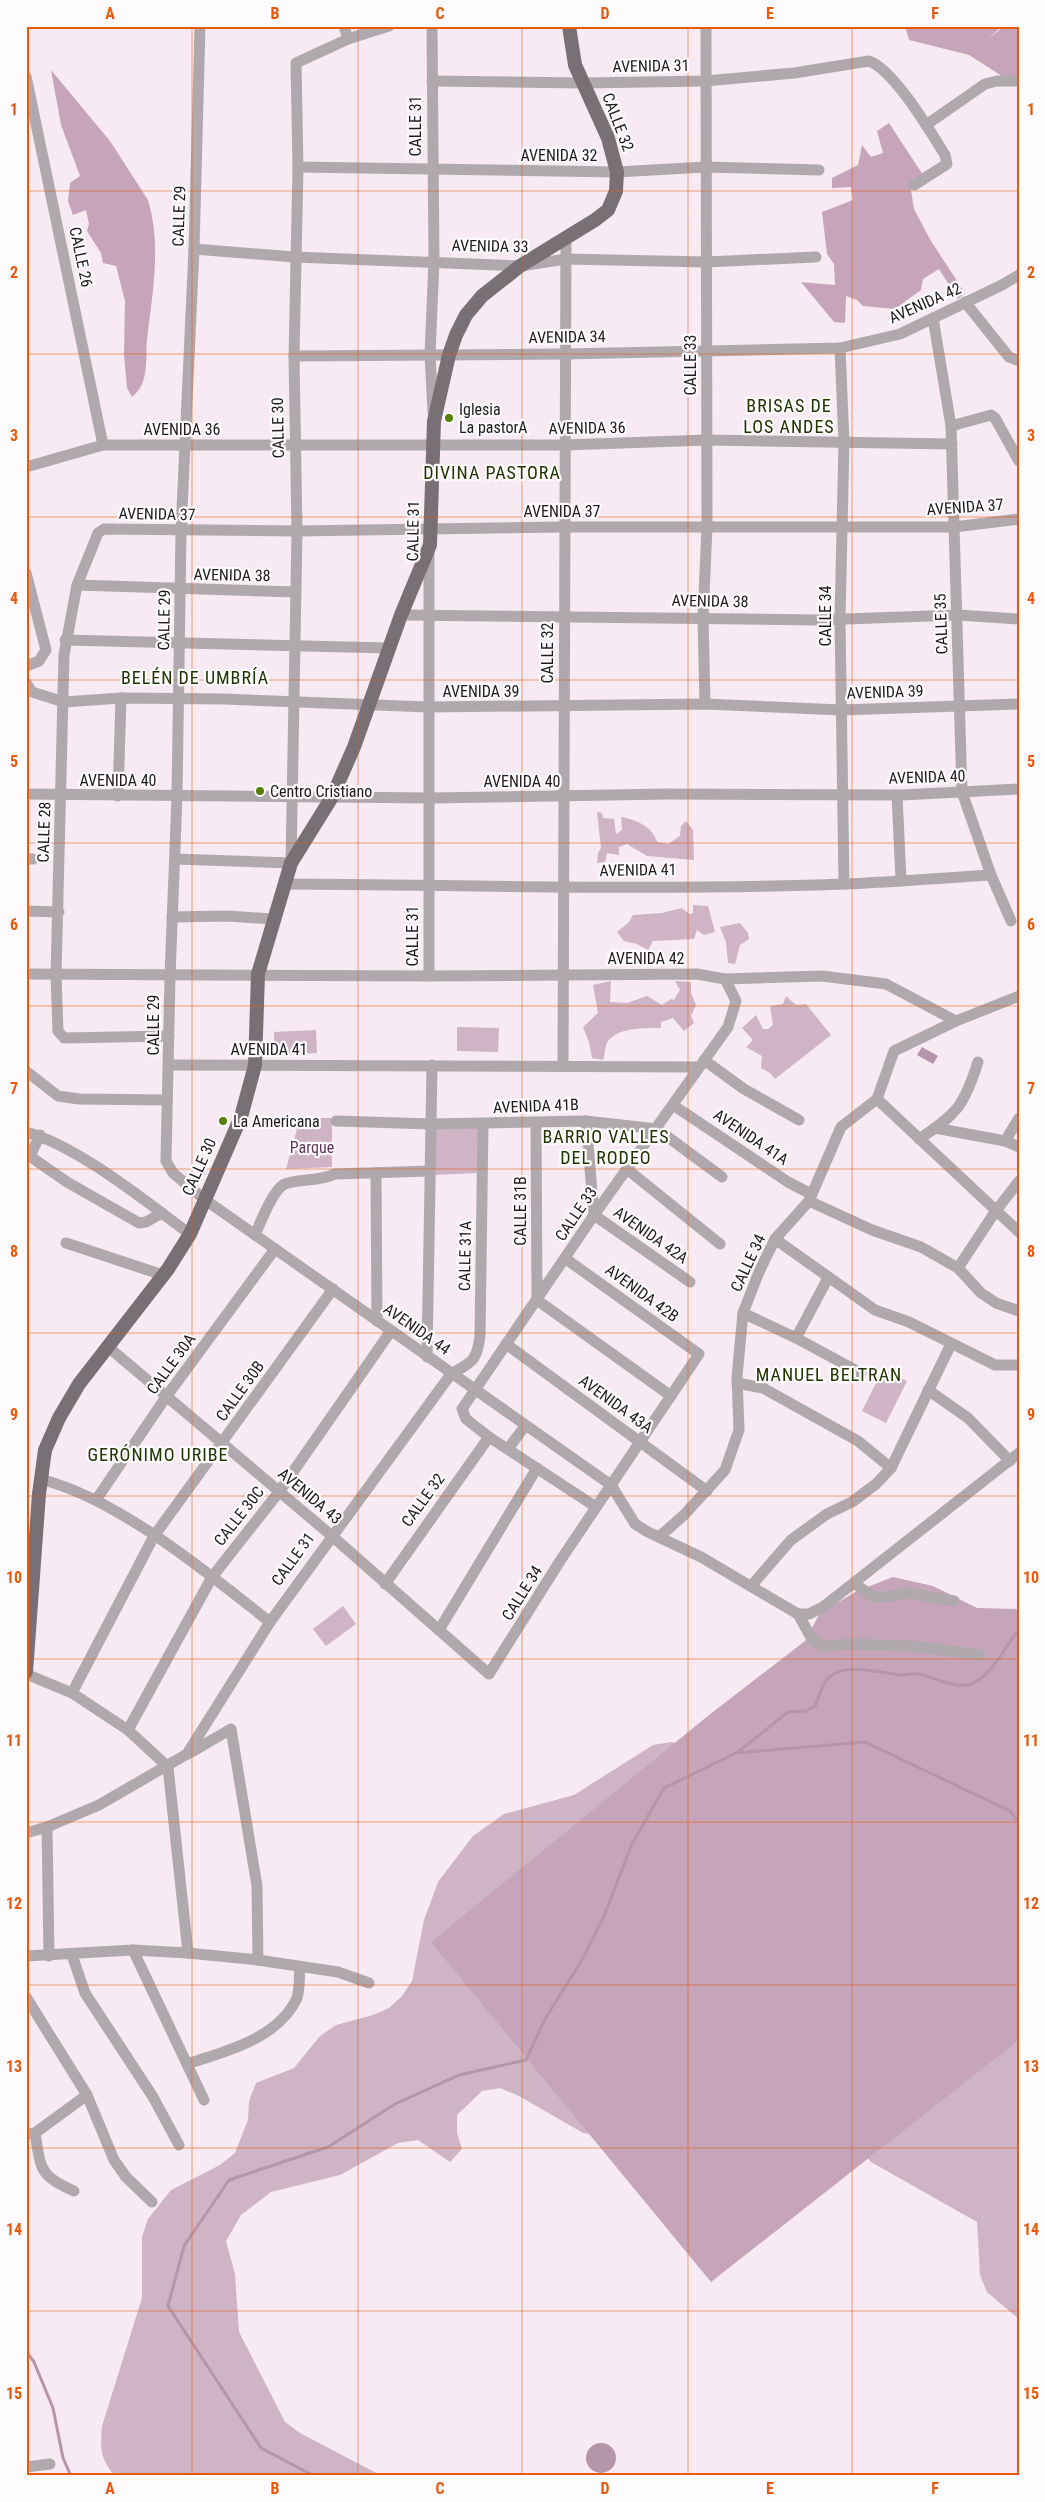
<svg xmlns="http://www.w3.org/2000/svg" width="1045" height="2502" viewBox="0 0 1045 2502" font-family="'Roboto Condensed',sans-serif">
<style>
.green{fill:#ceb4c4}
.forest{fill:#c6a5ba}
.water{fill:#b595aa}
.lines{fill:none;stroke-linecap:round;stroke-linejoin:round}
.stream{stroke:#b595aa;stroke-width:3}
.minor{stroke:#afa9ad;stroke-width:11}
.major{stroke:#797076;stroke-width:14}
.grid{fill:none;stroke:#e8590c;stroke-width:1;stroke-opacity:0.55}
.poi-dot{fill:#558006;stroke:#fdfbfd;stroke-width:2}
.labels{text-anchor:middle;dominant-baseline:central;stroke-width:4.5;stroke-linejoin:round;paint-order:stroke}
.street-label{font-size:16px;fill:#1e1a1d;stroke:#fdfbfd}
.poi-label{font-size:16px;fill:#1e1a1d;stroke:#fdfbfd;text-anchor:start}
.park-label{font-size:16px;fill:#633656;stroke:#fdfbfd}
.neighbourhood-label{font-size:18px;letter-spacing:1px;fill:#213500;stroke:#fdfbfd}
.neatline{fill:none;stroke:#e8590c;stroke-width:2}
.grid-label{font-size:16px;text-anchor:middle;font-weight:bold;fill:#e8590c}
</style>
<rect width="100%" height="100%" fill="#f7eaf2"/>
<g class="green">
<path d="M 597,812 L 602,813 L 603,818 L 614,819 L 616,834 L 622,830 L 621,817 C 637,820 653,827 657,842 L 668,844 L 680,836 L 681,826 L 686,821 L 693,830 L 694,860 L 647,856 L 627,844 L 619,847 L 619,855 L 607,853 L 605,862 L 597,863 L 598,853 L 601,848 Z"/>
<path d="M 693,905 L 708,906 L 715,932 L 704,935 L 697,930 L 694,939 L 653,941 L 648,950 L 637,944 L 624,941 L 617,932 L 629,922 L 633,915 L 662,913 L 682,908 L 689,914 L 693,913 Z"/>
<path d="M 740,923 L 748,933 L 749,939 L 740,945 L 735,964 L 728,963 L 726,942 L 720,927 Z"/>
<path d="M 611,981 L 610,1002 L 627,1003 L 647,996 L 662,1005 L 671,999 L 674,1000 L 680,990 L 675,981 L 691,982 L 691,993 L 696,1005 L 691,1016 L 694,1023 L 684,1031 L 673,1018 L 661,1022 L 661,1028 C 645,1028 619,1027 608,1041 C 605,1045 605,1055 603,1060 L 592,1058 L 589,1042 L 583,1027 L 598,1013 L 593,985 Z"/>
<path d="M 786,996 L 796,1005 L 806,1004 L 831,1035 L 775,1079 L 770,1073 L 761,1068 L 762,1056 L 746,1047 L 753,1040 L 742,1028 L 756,1015 L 763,1029 L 768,1029 L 773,1025 L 770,1006 L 783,1004 Z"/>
<path d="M 457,1027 L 499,1028 L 498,1052 L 457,1051 Z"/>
<path d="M 316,1030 L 317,1053 L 275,1055 L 274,1032 Z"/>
<path d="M 300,1118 L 332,1118 L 332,1167 L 286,1169 Z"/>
<path d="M 433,1126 L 480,1128 L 478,1173 L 434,1175 Z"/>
<path d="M 883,1369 L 907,1381 L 886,1423 L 862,1411 Z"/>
<path d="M 343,1606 L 356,1624 L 326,1646 L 313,1629 Z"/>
<path d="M 671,1742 L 690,1746 L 622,2139 L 583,2133 L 519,2096 L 500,2088 L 482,2091 L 457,2115 L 457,2133 L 462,2149 L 450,2162 L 418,2140 L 398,2143 L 340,2175 L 271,2192 L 241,2215 L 226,2241 L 235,2274 L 239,2332 L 285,2422 L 300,2433 L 382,2476 L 115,2476 C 100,2458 100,2449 102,2426 L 142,2298 L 142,2237 L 148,2219 L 171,2190 L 220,2165 L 235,2153 L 248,2120 L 249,2101 L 256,2083 L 294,2068 L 320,2036 L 336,2025 L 373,2015 L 389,2008 L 402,1996 L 412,1981 L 424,1920 L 438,1882 L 473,1836 L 504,1814 L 574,1795 L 653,1745 Z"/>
<path d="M 1019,2011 L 1019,2319 L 987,2292 L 980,2275 L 977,2222 L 871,2162 L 846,2130 Z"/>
</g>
<g class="forest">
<path d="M 905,26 L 1002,26 L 988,39 L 1004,26 L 1019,26 L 1019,77 L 1008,80 L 969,55 L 909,40 Z"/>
<path d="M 51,70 L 110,141 L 148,200 C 162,247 152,294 147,340 C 145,360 150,383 132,397 L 127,388 L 124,354 L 125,301 L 116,266 L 103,263 L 101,253 L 87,231 L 89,224 L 86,210 L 73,215 L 68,201 L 70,183 L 80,176 L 61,125 Z"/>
<path d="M 889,123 L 923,175 L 910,184 L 914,209 L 931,241 L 965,293 L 958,299 L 939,269 L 923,279 L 921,290 L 895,309 L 863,306 L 857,300 L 846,296 L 845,323 L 834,322 L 801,282 L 835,285 L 834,264 L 827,254 L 822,212 L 853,200 L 851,187 L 832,188 L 832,178 L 858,165 L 862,145 L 871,157 L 883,153 L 877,131 Z"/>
<path d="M 893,1577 L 933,1586 L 977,1608 L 1019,1609 L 1019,2040 L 711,2282 L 431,1942 L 709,1715 L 805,1641 L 820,1613 L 857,1591 Z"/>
</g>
<g class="water">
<path d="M 922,1047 L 938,1056 L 933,1064 L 917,1055 Z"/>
<circle cx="601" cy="2458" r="15"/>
</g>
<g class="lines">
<g class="stream">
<path d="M 738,1752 L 788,1712 L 806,1711 L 815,1706 C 820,1696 822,1680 834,1674 C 852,1663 882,1674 902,1675 C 908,1675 913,1673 918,1674 C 934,1677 958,1691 974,1683 C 994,1672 1004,1647 1019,1630"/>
<path d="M 26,2351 L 34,2362 L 53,2408 L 63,2458 L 71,2476"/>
<path d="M 314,2476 L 261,2448 L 168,2306 L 184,2246 L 229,2180 L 328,2147 L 395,2104 L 459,2075 L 526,2060 L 545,2019 L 582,1960 L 604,1916 L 632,1844 L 664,1788 L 736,1753 L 865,1742 L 1010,1811 L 1019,1823"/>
</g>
<g class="minor">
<path d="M 200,26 L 194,249 L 181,531 L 177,796 L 170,976 L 166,1161 L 173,1173 L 204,1199 L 611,1485 L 635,1524 L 648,1532 L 701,1557 L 798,1614 L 813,1641 L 823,1646 L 853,1644 L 912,1646 L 980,1655"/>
<path d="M 344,26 L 348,39"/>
<path d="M 432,26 L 434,261 L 430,354 L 433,412"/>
<path d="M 26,76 L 103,445"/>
<path d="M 432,81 L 584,83 L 705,81 L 794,73 L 869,61 C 894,70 930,131 945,155 L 947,164 L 914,185"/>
<path d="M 926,125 L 985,84 L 997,81 L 1019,81"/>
<path d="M 298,167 L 617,172 L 705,167 L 819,170"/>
<path d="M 194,249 L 295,257 L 520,266 L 566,259 L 706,262 L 816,257"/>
<path d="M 965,302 L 1009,357 L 1019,361"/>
<path d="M 933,318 L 951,426 L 962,792 L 991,875 L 1011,921"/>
<path d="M 840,348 L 844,442 L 840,619 L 844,884"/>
<path d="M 294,356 L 565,354 L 840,348 L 900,334 L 1002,285 L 1019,275"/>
<path d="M 951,426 L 991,415 L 995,418 L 1019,461"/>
<path d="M 26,467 L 103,445 L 565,445 L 707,440 L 952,444"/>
<path d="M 26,573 L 46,650 L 39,661 L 26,666"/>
<path d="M 77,585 L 296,592"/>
<path d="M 401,615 L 818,620 L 958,615 L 1019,619"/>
<path d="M 65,640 L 389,648"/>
<path d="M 26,683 L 32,692 L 64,702 L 121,698 L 224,699 L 428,707 L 705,704 L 841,710 L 1019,704"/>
<path d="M 705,704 L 703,617 L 707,527 L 706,26"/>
<path d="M 26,794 L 431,798 L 668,794 L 902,795 L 1019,789"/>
<path d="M 897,795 L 901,880"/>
<path d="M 118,796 L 121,698"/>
<path d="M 26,859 L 33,859"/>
<path d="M 175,859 L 291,863 L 297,531 L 294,356 L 298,167 L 296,63 L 348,39 L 389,26"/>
<path d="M 285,884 C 471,885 658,891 844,884 C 893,882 942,878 991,875"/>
<path d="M 26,911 L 59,912"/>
<path d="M 172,917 L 227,916 L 273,919"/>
<path d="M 26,974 L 429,976 L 697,974 L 725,979 L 822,976 L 886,984 L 956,1021"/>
<path d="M 429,976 L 429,550"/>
<path d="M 169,1036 L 64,1038 L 58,1031 L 56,975 L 64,655 L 77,585 L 98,533 L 104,529 L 297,531 L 565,527 L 954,527 L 1019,519"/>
<path d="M 704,1060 L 744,1089 L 799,1120"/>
<path d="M 169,1065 L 699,1067"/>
<path d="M 563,1066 L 566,239"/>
<path d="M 26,1071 L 58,1096 L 79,1099 L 166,1100"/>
<path d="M 877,1099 L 1019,1232"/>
<path d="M 673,1105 L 788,1182 L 811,1194"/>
<path d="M 1019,1118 L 1005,1141 L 1019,1147"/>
<path d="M 336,1121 L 431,1124 L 586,1121 L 657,1129 L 722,1177"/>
<path d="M 586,1121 L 594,1215 L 690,1282"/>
<path d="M 536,1122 L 537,1300 L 671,1396"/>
<path d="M 935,1128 L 1005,1141"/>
<path d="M 26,1132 C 78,1146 145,1201 190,1234"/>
<path d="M 40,1135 L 31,1154 L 31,1157 L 67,1182 L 139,1223 L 146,1222 L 162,1213"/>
<path d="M 919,1139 C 957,1114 964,1106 978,1062"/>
<path d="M 628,1170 L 720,1244"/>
<path d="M 376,1173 L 377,1321"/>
<path d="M 809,1201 L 872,1230 L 921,1247 L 958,1268 L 981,1293 L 996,1303 L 1019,1311"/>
<path d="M 255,1235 C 260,1223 274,1188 285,1184 C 301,1178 318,1182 335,1174 L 430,1171"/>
<path d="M 775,1239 L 875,1310 L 909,1322 L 995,1365 L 1019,1365"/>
<path d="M 66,1243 L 163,1275"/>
<path d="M 958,1268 L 995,1212 L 1019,1181"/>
<path d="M 743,1313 L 796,1338 L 861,1373"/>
<path d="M 796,1338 L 828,1278"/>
<path d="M 506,1344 L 707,1491"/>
<path d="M 107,1346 L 332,1536 L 489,1674 L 560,1561 L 699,1354 L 566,1259"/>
<path d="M 427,1357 L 432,1065"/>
<path d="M 737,1383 L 763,1388 L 858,1441 L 891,1468"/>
<path d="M 928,1390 L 968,1418 L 1010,1461"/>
<path d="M 508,1449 L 525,1426"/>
<path d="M 40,1479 C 119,1499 206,1572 270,1622"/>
<path d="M 96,1500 L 166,1397 L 275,1249"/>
<path d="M 596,1507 L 489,1437 L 466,1419 L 462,1409 L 594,1215 L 728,1027 L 736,1001 L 725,979"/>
<path d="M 659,1537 L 684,1515 L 725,1470 L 739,1430 L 737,1377 L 743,1313 L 759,1272 L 775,1239 L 809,1201 L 841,1127 L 877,1099 L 894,1051 L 956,1021 L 1019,996"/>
<path d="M 854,1583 L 873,1597 L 884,1597 L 909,1593 L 954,1601"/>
<path d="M 385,1584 L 489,1437"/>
<path d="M 752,1585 L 791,1540 L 827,1514 L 852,1502 L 876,1484 L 891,1468 L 951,1344"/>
<path d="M 798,1614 L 809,1614 L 823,1607 L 1019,1453"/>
<path d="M 439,1630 L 537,1468"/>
<path d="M 26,1674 L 72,1693 L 128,1730 L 168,1767 L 188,1953"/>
<path d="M 72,1693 L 154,1536 L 333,1289"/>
<path d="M 128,1730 L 212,1577 L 279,1492 L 391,1331"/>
<path d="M 188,1754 L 231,1729 L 257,1886 L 258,1960"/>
<path d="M 47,1827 L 49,1956"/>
<path d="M 26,1833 L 47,1827 L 99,1805 L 187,1754 L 270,1622 L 451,1374 C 472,1362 477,1361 480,1336 L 483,1124"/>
<path d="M 133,1950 L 204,2100"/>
<path d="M 72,1955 L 85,1993 L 153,2097 L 179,2145"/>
<path d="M 26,1956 L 133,1950 L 188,1953 L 258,1960 L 338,1972 L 369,1983"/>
<path d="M 26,1997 L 87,2095 L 114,2160 L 126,2177 L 152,2202"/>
<path d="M 187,2064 C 226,2051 278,2039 297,1998 C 300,1989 299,1976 300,1967"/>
<path d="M 35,2133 C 41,2169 39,2176 74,2191"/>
<path d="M 26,2134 L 35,2133 L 87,2095"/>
<path d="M 26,2467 L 50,2464"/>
</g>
<path class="major" d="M 26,1672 L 39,1494 L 45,1450 L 59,1418 L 79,1384 L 168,1269 L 190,1234 L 241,1117 L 255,1065 L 258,974 L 291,863 L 332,797 L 354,747 L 401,615 L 430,545 L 434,421 L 449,355 L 456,335 L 466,315 L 482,296 L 520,266 L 595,220 L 608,210 L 616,191 L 617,172 L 608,138 L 575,65 L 569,26"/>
</g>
<path class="grid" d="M 192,26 L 192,2476M 358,26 L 358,2476M 522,26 L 522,2476M 688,26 L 688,2476M 852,26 L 852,2476M 26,191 L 1019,191M 26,354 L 1019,354M 26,517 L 1019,517M 26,680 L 1019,680M 26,843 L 1019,843M 26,1006 L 1019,1006M 26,1169 L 1019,1169M 26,1333 L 1019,1333M 26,1496 L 1019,1496M 26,1659 L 1019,1659M 26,1822 L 1019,1822M 26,1985 L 1019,1985M 26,2148 L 1019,2148M 26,2311 L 1019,2311"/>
<g class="poi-dot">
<circle cx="449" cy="418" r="5"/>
<circle cx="260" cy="791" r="5"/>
<circle cx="223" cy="1121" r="5"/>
</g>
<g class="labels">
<g class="street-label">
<text transform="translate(651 66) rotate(-1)">AVENIDA 31</text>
<text transform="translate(618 122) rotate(69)">CALLE 32</text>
<text transform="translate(415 126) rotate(-90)">CALLE 31</text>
<text x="559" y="155">AVENIDA 32</text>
<text transform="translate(179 216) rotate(-88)">CALLE 29</text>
<text transform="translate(490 246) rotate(1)">AVENIDA 33</text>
<text transform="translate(81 257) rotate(78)">CALLE 26</text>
<text transform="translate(925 303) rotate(-24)">AVENIDA 42</text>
<text transform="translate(567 337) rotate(-1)">AVENIDA 34</text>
<text transform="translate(690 365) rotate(-90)">CALLE 33</text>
<text transform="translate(278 428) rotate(-91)">CALLE 30</text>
<text transform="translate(587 428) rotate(-1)">AVENIDA 36</text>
<text x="182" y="429">AVENIDA 36</text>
<text transform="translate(965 507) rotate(-4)">AVENIDA 37</text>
<text x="562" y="511">AVENIDA 37</text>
<text transform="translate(157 514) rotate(1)">AVENIDA 37</text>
<text transform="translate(413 531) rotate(-89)">CALLE 31</text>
<text transform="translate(232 575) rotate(1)">AVENIDA 38</text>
<text transform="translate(710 601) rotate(1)">AVENIDA 38</text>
<text transform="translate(825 616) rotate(-90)">CALLE 34</text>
<text transform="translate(164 620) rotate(-89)">CALLE 29</text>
<text transform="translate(941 624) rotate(-92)">CALLE 35</text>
<text transform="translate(547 653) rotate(-90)">CALLE 32</text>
<text x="481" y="691">AVENIDA 39</text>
<text transform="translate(885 692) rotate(-2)">AVENIDA 39</text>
<text transform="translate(927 777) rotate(-2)">AVENIDA 40</text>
<text x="118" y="780">AVENIDA 40</text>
<text x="522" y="781">AVENIDA 40</text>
<text transform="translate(44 832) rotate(-88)">CALLE 28</text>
<text transform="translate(638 870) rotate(-1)">AVENIDA 41</text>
<text transform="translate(412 936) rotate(-90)">CALLE 31</text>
<text x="646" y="958">AVENIDA 42</text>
<text transform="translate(153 1025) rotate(-90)">CALLE 29</text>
<text x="269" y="1049">AVENIDA 41</text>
<text transform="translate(536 1106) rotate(-2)">AVENIDA 41B</text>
<text transform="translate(751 1137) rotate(34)">AVENIDA 41A</text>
<text transform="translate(199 1167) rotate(-66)">CALLE 30</text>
<text transform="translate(520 1211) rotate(-90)">CALLE 31B</text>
<text transform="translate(576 1214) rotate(-56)">CALLE 33</text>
<text transform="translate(651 1235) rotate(35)">AVENIDA 42A</text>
<text transform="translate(465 1256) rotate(-89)">CALLE 31A</text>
<text transform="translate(748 1263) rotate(-65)">CALLE 34</text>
<text transform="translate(642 1293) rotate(36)">AVENIDA 42B</text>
<text transform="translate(417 1329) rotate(35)">AVENIDA 44</text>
<text transform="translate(171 1364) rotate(-54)">CALLE 30A</text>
<text transform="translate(240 1391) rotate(-54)">CALLE 30B</text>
<text transform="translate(616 1404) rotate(36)">AVENIDA 43A</text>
<text transform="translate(310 1496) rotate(40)">AVENIDA 43</text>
<text transform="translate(423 1500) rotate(-54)">CALLE 32</text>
<text transform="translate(239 1516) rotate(-52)">CALLE 30C</text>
<text transform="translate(293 1559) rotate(-54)">CALLE 31</text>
<text transform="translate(522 1593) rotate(-58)">CALLE 34</text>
</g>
<g class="poi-label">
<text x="459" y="409">Iglesia<tspan x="459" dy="18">La pastorA</tspan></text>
<text x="270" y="791">Centro Cristiano</text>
<text x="233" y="1121">La Americana</text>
</g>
<g class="park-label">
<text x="312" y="1147">Parque</text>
</g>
<g class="neighbourhood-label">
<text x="789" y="405">BRISAS DE<tspan x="789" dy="21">LOS ANDES</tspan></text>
<text x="492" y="472">DIVINA PASTORA</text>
<text x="195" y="677">BELÉN DE UMBRÍA</text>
<text x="606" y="1136">BARRIO VALLES<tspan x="606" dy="21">DEL RODEO</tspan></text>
<text x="829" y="1374">MANUEL BELTRAN</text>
<text x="158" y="1454">GERÓNIMO URIBE</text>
</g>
</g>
<rect width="1045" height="2502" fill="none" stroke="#fdfbfd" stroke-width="55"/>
<rect x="28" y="28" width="990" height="2446" class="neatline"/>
<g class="grid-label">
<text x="110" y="19">A</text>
<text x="275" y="19">B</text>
<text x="440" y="19">C</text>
<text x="605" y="19">D</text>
<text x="770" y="19">E</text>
<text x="935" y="19">F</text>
<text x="14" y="115">1</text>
<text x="1031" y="115">1</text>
<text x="14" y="278">2</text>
<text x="1031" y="278">2</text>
<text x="14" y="441">3</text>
<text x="1031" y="441">3</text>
<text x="14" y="604">4</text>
<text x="1031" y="604">4</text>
<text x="14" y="767">5</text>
<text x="1031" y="767">5</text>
<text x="14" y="930">6</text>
<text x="1031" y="930">6</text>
<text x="14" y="1094">7</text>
<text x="1031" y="1094">7</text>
<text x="14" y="1257">8</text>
<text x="1031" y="1257">8</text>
<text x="14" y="1420">9</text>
<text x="1031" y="1420">9</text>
<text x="14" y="1583">10</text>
<text x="1031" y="1583">10</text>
<text x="14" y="1746">11</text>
<text x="1031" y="1746">11</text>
<text x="14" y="1909">12</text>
<text x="1031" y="1909">12</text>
<text x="14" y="2072">13</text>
<text x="1031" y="2072">13</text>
<text x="14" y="2235">14</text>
<text x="1031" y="2235">14</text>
<text x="14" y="2399">15</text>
<text x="1031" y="2399">15</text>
<text x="110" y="2494">A</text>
<text x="275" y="2494">B</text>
<text x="440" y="2494">C</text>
<text x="605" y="2494">D</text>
<text x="770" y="2494">E</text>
<text x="935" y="2494">F</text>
</g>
</svg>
